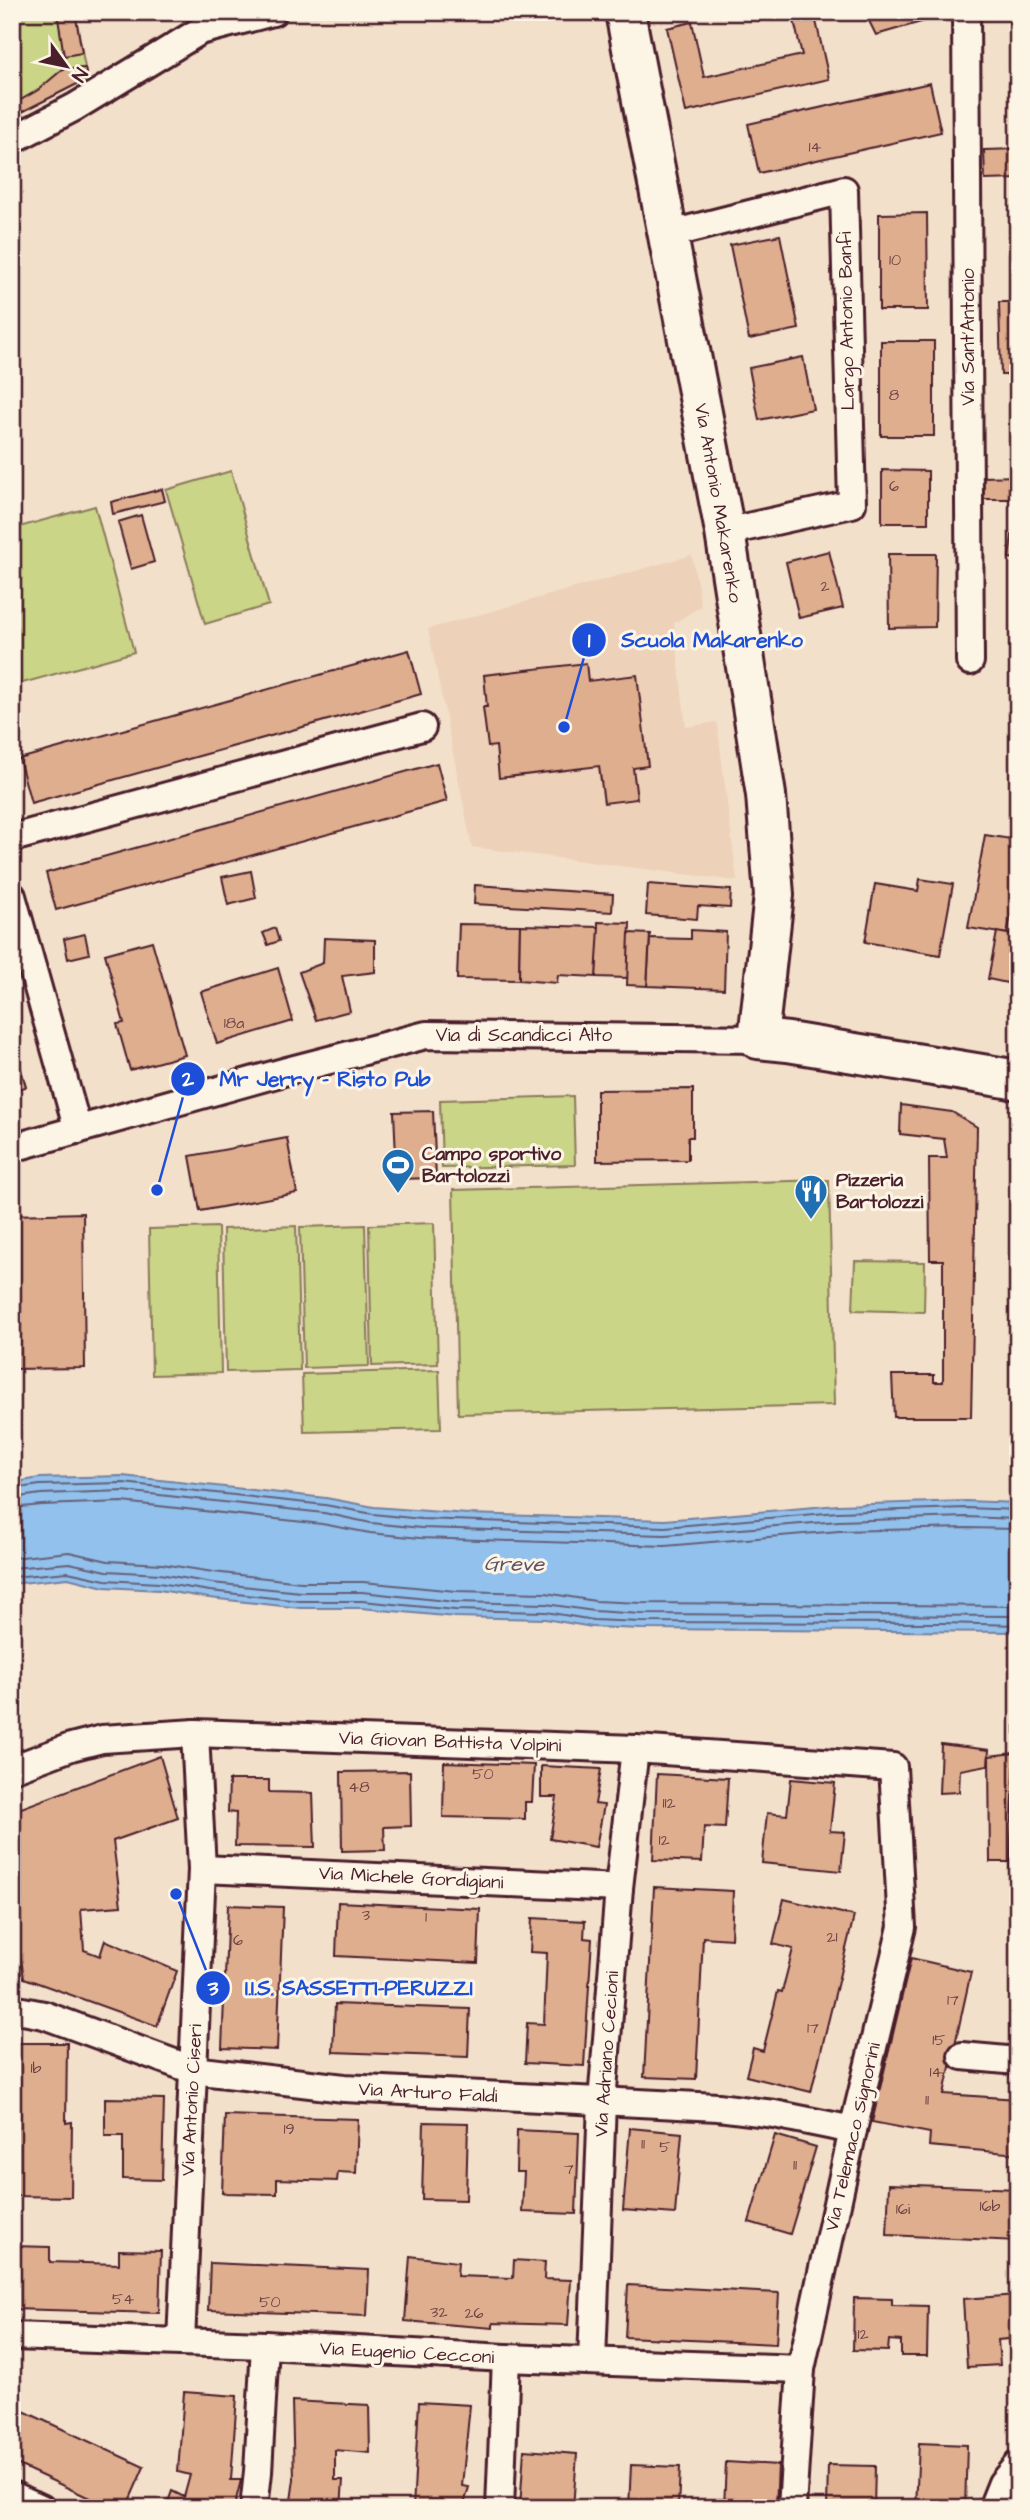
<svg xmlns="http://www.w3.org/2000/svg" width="1030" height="2520" viewBox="0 0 1030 2520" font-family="'Architects Daughter',sans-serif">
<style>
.built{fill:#edd1b9}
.green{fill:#cad588;stroke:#8a7a5a;stroke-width:2}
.water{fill:#91c1ec;stroke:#75809f;stroke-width:2}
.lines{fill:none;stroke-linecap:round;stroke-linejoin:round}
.shore{stroke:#666078;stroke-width:2}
.building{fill:#deae8f;stroke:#4a1f2b;stroke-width:2}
.street-casing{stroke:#4a1f2b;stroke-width:32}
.secondary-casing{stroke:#4a1f2b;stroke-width:44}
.street{stroke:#fcf5e5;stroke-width:26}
.secondary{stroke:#fcf5e5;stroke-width:38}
.labels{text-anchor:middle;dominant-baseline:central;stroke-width:6;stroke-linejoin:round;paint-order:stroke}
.number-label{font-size:16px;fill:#6f4344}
.street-label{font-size:19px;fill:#4a1f2b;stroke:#fcf5e5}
.poi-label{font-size:19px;font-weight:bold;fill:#4a1f2b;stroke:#fcf5e5;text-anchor:start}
.water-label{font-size:21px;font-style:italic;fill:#5f5065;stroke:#fcf5e5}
.leader{fill:none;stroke:#1d4ed8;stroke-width:2.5}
.callout-dot{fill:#1d4ed8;stroke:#fcf5e5;stroke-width:2.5}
.mark-label{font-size:21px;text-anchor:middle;font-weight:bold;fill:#fff}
.callout-label{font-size:21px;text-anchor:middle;font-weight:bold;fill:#1d4ed8;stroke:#fcf5e5;stroke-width:6;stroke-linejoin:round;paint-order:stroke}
</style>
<rect width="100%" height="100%" fill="#f3e0cb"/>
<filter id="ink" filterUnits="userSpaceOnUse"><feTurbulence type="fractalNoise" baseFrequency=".0143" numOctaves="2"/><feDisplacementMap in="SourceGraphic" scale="14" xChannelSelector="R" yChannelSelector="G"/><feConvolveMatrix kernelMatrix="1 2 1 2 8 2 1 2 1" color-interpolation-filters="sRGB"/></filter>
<g filter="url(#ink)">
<path class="built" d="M 692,555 L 701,606 L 674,623 L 686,727 L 717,722 L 737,881 L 472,847 L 428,629 Z"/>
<g class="green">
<path d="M 12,12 L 75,12 L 87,79 L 12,117 Z"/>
<path d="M 231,471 L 269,605 L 205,624 L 166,490 Z"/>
<path d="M 95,506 L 134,652 L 12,686 L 12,529 Z"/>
<path d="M 573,1096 L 575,1165 L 442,1168 L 440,1100 Z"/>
<path d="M 829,1180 L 834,1405 L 458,1414 L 453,1190 Z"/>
<path d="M 434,1223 L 438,1364 L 372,1366 L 369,1225 Z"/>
<path d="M 365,1225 L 369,1366 L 304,1368 L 300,1227 Z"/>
<path d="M 296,1226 L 300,1370 L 226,1372 L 223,1229 Z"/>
<path d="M 218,1227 L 221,1373 L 152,1375 L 149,1229 Z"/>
<path d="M 855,1261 L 925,1262 L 924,1312 L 853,1310 Z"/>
<path d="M 439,1370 L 441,1429 L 304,1432 L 302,1374 Z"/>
</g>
<path class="water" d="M 123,1476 L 326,1498 L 374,1507 L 468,1514 L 665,1520 L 838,1505 L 966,1501 L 1018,1503 L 1018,1632 L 641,1629 L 592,1627 L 545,1619 L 455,1617 L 361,1608 L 300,1608 L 209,1598 L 159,1590 L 104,1587 L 68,1578 L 12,1584 L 12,1483 L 39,1478 Z"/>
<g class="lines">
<g class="shore">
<path d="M 12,1489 L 40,1485 L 123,1483 L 325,1505 L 373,1514 L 421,1519 L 665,1527 L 838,1512 L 966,1508 L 1018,1510"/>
<path d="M 12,1498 L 41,1494 L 123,1491 L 324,1513 L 371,1523 L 421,1528 L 665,1535 L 839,1521 L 966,1517 L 1018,1519"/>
<path d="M 12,1508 L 42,1505 L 122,1502 L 322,1524 L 370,1533 L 420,1538 L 665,1546 L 839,1531 L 966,1528 L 1018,1529"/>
<path d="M 12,1558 L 69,1552 L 108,1561 L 162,1564 L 213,1572 L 301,1582 L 363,1582 L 456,1591 L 546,1593 L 595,1601 L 642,1603 L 1018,1606"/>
<path d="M 12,1568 L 69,1563 L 107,1571 L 160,1574 L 212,1583 L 301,1592 L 362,1592 L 455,1602 L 546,1604 L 594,1611 L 641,1614 L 1018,1616"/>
<path d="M 12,1577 L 68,1572 L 105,1580 L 159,1583 L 210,1591 L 300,1601 L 362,1601 L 455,1610 L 546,1612 L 593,1620 L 641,1622 L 941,1623 L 1018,1625"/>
</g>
</g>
<g class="building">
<path d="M 57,12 L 75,12 L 82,53 L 64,56 Z"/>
<path d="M 792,12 L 814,12 L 829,79 L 686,112 L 667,28 L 692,22 L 704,77 L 802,55 Z"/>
<path d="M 902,12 L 955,12 L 956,15 L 935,18 L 876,35 L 869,21 Z"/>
<path d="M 85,68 L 87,79 L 12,117 L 12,105 L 38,90 L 63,69 Z"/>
<path d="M 930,83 L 941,132 L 759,173 L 748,124 Z"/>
<path d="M 1018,149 L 1018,179 L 985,180 L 984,150 Z"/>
<path d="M 927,213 L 928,310 L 879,310 L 879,214 Z"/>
<path d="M 780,235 L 799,329 L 749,339 L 730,245 Z"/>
<path d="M 1013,295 L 1018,295 L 1018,375 L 1001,375 L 999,302 L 1013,302 Z"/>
<rect x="881" y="341" width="53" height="95"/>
<path d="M 803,357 L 813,409 L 759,420 L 749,368 Z"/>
<path d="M 882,470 L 928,471 L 928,523 L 882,523 Z"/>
<path d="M 1018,476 L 1018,499 L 982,499 L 982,477 Z"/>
<path d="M 162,489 L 165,501 L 113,514 L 111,502 Z"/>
<path d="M 141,515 L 154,562 L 131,569 L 118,522 Z"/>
<path d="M 1012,535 L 1018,535 L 1018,559 L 1009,558 Z"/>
<path d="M 829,551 L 843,608 L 799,618 L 786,562 Z"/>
<path d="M 888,554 L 936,554 L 935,627 L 889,628 Z"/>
<path d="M 409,650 L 421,694 L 31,803 L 19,759 Z"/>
<path d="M 586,663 L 588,681 L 637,675 L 648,766 L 633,768 L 637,799 L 604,803 L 599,766 L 499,778 L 496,746 L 488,747 L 483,707 L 487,707 L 484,675 Z"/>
<path d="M 437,763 L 447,801 L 56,910 L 46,873 Z"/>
<path d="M 985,835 L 1018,840 L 1018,882 L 1007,934 L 968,928 Z"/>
<path d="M 251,871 L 256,898 L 228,905 L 222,877 Z"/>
<path d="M 920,879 L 953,884 L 940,955 L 865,942 L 875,884 L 918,891 Z"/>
<path d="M 648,884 L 731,890 L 730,908 L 698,906 L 697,919 L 646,915 Z"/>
<path d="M 475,885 L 613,894 L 612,912 L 474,904 Z"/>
<path d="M 598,922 L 630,923 L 628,978 L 596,977 Z"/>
<path d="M 459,924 L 520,925 L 519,980 L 457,979 Z"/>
<path d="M 520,925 L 599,927 L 596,977 L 558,975 L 557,983 L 519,980 Z"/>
<path d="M 275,928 L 279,941 L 268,945 L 263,933 Z"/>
<path d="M 691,930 L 726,932 L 724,989 L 647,986 L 650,938 L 691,939 Z"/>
<path d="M 997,932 L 1018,936 L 1018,956 L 1012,984 L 988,979 Z"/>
<path d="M 629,933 L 650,934 L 647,986 L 627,985 Z"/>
<path d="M 85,934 L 89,954 L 68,959 L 64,939 Z"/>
<path d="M 324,938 L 375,940 L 375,972 L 342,976 L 350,1011 L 316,1020 L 299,972 L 323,963 Z"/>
<path d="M 152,941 L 185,1055 L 130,1070 L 117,1024 L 124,1023 L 105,954 Z"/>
<path d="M 278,968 L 293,1021 L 217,1044 L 201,992 Z"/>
<path d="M 12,1037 L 26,1087 L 12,1090 Z"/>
<path d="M 693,1089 L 693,1137 L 688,1137 L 688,1160 L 597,1161 L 597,1090 Z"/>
<path d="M 901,1105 L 952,1112 L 977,1127 L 971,1417 L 894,1417 L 892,1375 L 934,1375 L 934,1382 L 943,1382 L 943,1260 L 930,1260 L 929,1158 L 947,1158 L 944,1139 L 900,1134 Z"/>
<path d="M 433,1111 L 436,1178 L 397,1179 L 394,1112 Z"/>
<path d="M 287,1138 L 297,1193 L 200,1211 L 190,1156 Z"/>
<path d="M 83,1213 L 85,1368 L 12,1369 L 12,1215 Z"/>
<path d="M 1018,1710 L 1018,1778 L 1015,1778 L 1015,1711 Z"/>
<path d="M 941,1744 L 989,1750 L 988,1765 L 960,1770 L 959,1792 L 939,1793 Z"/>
<path d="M 1015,1753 L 1010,1862 L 990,1862 L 989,1756 Z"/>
<path d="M 160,1756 L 178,1818 L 113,1841 L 121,1906 L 81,1909 L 84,1950 L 100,1956 L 105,1940 L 177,1971 L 157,2026 L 24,1978 L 12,1903 L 12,1832 L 18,1827 L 13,1811 Z"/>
<path d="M 444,1762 L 534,1765 L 532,1802 L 525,1802 L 525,1819 L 443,1817 Z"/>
<path d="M 541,1766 L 601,1769 L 595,1804 L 604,1805 L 596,1847 L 550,1839 L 557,1797 L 541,1797 Z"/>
<path d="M 410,1771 L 411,1826 L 384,1827 L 385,1850 L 342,1851 L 341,1772 Z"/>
<path d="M 657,1774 L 728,1778 L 725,1828 L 704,1827 L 702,1862 L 653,1860 Z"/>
<path d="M 1015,1778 L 1018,1778 L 1018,1903 L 1014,1903 L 1015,1868 L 1010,1867 Z"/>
<path d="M 791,1779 L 835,1783 L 830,1831 L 845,1832 L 841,1871 L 762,1863 L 767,1813 L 787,1815 Z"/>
<path d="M 229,1780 L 269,1780 L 269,1792 L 313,1793 L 315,1847 L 235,1846 L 236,1813 L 228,1812 Z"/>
<path d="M 654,1887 L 733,1891 L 731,1939 L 703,1937 L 696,2079 L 644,2077 Z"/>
<path d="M 784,1899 L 854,1916 L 811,2092 L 746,2076 L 753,2048 L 763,2051 L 778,1991 L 782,1992 L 793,1949 L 773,1944 Z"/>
<path d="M 338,1902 L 480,1909 L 478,1963 L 336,1956 Z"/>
<path d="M 228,1905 L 283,1907 L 277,2050 L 222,2048 Z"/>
<path d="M 532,1918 L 585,1921 L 584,1938 L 592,1939 L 584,2066 L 525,2063 L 527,2023 L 544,2024 L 547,1953 L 530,1952 Z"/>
<path d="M 911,1958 L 971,1972 L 944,2094 L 1018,2099 L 1018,2154 L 929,2146 L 930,2133 L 872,2122 Z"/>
<path d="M 335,2004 L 470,2009 L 468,2057 L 333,2052 Z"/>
<path d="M 18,2043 L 67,2043 L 66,2123 L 72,2122 L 71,2197 L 15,2196 Z"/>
<path d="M 105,2098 L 164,2099 L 162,2180 L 123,2179 L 123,2136 L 105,2136 Z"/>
<path d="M 225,2115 L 358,2119 L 356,2173 L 338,2172 L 337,2181 L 277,2179 L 277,2194 L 222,2193 Z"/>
<path d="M 424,2122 L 468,2123 L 466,2200 L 422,2199 Z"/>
<path d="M 630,2128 L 682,2133 L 675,2214 L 623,2210 Z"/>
<path d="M 517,2130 L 579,2133 L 576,2214 L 522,2212 L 524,2172 L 516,2172 Z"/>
<path d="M 775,2135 L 816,2147 L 790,2234 L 749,2222 Z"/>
<path d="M 889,2184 L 1018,2189 L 1018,2241 L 887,2235 Z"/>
<path d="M 12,2246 L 50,2247 L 50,2262 L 119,2264 L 119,2250 L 161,2251 L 159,2313 L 12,2309 Z"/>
<path d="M 410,2256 L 458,2262 L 457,2276 L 513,2278 L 514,2260 L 545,2262 L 544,2279 L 571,2280 L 568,2325 L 493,2323 L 493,2328 L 405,2321 Z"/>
<path d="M 210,2263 L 369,2270 L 367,2316 L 208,2310 Z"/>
<path d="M 628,2285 L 779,2293 L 776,2344 L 625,2337 Z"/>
<path d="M 1018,2295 L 1018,2338 L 998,2340 L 1000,2365 L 967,2367 L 963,2299 Z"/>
<path d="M 854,2298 L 892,2299 L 892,2305 L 928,2306 L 927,2356 L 901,2356 L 901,2341 L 889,2340 L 888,2351 L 853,2350 Z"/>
<path d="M 184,2392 L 237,2396 L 231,2480 L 241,2480 L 234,2508 L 166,2508 L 172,2491 L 184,2497 L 190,2475 L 178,2472 Z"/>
<path d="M 292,2401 L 369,2405 L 370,2453 L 335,2450 L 335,2480 L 343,2480 L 341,2508 L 290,2508 L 294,2479 Z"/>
<path d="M 419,2402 L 470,2405 L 462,2486 L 469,2487 L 463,2508 L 413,2508 Z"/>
<path d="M 15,2407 L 144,2467 L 126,2508 L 111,2508 L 12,2462 L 12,2413 Z"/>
<path d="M 919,2443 L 967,2445 L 965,2508 L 916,2508 Z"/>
<path d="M 524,2450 L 577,2454 L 573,2508 L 520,2508 Z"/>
<path d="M 726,2462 L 778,2465 L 776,2508 L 724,2508 Z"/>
<path d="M 631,2465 L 680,2467 L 678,2508 L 629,2508 Z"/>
<path d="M 828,2465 L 875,2466 L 874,2508 L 827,2508 Z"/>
</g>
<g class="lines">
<defs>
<g id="street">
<path d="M 966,12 L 970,661"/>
<path d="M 12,140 L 75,107 L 200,31 L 273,12"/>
<path d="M 667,235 L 844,190 L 852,504 L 725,532"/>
<path d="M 12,838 L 422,727"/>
<path d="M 12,896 L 78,1130"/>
<path d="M 12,1148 L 287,1071 L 426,1035 L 758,1039"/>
<path d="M 12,1769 L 71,1747 L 102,1739 L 195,1733 L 635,1749 L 893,1767 L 902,1927 L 853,2130 L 801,2369 L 792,2508"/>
<path d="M 202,1869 L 619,1888"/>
<path d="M 12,2009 L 44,2015 L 193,2070 L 344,2088 L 718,2107 L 774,2114 L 853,2130"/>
<path d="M 962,2056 L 1018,2061"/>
<path d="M 12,2336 L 265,2345 L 506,2358 L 801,2369"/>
<path d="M 181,2342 L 202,1869 L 195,1733"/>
<path d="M 592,2361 L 602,2102 L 619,1888 L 635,1749"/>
<path d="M 12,2495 L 41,2508"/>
<path d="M 254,2508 L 258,2472 L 265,2345"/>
<path d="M 500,2508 L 506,2358"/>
<path d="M 992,2508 L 1002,2483 L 1018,2464"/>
</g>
<path id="secondary" d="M 625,12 L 725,532 L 766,795 L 774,895 L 758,1039 L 788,1042 L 1018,1080"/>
</defs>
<use href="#street" class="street-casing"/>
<use href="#secondary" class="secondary-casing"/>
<use href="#street" class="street"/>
<use href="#secondary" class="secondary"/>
</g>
</g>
<defs>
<symbol id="stadium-pin" viewBox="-11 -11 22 30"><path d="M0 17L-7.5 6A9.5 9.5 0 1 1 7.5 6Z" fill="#1f6fb2" stroke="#fcf5e5"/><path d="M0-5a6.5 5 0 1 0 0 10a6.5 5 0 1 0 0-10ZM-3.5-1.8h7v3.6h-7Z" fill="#fff"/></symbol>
<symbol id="restaurant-pin" viewBox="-11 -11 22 30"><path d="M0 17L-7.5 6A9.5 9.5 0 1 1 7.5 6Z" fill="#1f6fb2" stroke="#fcf5e5"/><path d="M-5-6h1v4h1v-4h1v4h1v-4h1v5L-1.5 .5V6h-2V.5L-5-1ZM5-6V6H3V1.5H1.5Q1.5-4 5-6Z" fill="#fff"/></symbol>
</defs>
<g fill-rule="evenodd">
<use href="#stadium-pin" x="379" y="1146" width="38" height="52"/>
<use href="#restaurant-pin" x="792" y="1172" width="38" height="52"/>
</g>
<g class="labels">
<g class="number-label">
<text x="815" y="147">14</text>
<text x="895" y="260">10</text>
<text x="894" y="395">8</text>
<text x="894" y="486">6</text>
<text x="825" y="586">2</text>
<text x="234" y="1023">18a</text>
<text x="483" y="1774">50</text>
<text x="359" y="1787">48</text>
<text x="669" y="1803">112</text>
<text x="664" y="1840">12</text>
<text x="366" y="1915">3</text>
<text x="426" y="1917">1</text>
<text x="832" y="1937">21</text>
<text x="238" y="1940">6</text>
<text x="953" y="2000">17</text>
<text x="813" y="2028">17</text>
<text x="939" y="2040">15</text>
<text x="36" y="2068">1b</text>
<text x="936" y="2072">14</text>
<text x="927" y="2100">11</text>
<text x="289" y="2129">19</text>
<text x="643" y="2144">11</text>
<text x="665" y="2147">5</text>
<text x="795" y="2165">11</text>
<text x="569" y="2169">7</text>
<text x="990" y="2206">16b</text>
<text x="903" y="2209">16i</text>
<text x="123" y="2299">54</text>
<text x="270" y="2302">50</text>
<text x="439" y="2312">32</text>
<text x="474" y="2313">26</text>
<text x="863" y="2334">12</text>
</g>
<g class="street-label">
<text transform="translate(847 321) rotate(-91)">Largo Antonio Banfi</text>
<text transform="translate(968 337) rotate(-90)">Via Sant'Antonio</text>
<text transform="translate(718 503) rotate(80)">Via Antonio Makarenko</text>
<text x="524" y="1035">Via di Scandicci Alto</text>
<text transform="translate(450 1742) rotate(2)">Via Giovan Battista Volpini</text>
<text transform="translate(411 1878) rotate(3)">Via Michele Gordigiani</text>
<text transform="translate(607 2054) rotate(-86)">Via Adriano Cecioni</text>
<text transform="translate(428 2093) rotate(3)">Via Arturo Faldi</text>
<text transform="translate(192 2100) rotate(-87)">Via Antonio Ciseri</text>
<text transform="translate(853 2137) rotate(-77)">Via Telemaco Signorini</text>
<text transform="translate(407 2353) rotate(3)">Via Eugenio Cecconi</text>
</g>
<g class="poi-label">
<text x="422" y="1154">Campo sportivo<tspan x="422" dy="22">Bartolozzi</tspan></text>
<text x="836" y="1180">Pizzeria<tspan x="836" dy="22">Bartolozzi</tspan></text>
</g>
<g class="water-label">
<text transform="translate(514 1564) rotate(1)">Greve</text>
</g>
</g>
<path class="leader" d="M564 727L589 640M157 1190L188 1079M176 1894L213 1988"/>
<g class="callout-dot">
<circle cx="564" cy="727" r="7"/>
<circle cx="157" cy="1190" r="7"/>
<circle cx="176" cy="1894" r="7"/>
<circle cx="589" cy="640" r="18"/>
<circle cx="188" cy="1079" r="18"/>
<circle cx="213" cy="1988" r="18"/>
</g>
<g class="mark-label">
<text x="589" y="647">1</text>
<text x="188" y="1086">2</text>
<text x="213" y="1995">3</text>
</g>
<g class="callout-label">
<text x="712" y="647">Scuola Makarenko</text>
<text x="325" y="1086">Mr Jerry - Risto Pub</text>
<text x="359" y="1995">I.I.S. SASSETTI-PERUZZI</text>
</g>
<rect width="1030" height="2520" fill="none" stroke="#fcf5e5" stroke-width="42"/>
<rect x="21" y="21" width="988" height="2478" fill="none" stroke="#4a1f2b" stroke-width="2.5" filter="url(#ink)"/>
<g transform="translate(66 66) rotate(123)" stroke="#fcf5e5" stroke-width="5" paint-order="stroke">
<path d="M0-5L12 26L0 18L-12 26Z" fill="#4a1f2b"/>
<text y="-10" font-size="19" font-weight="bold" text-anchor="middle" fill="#4a1f2b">N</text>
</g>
</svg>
